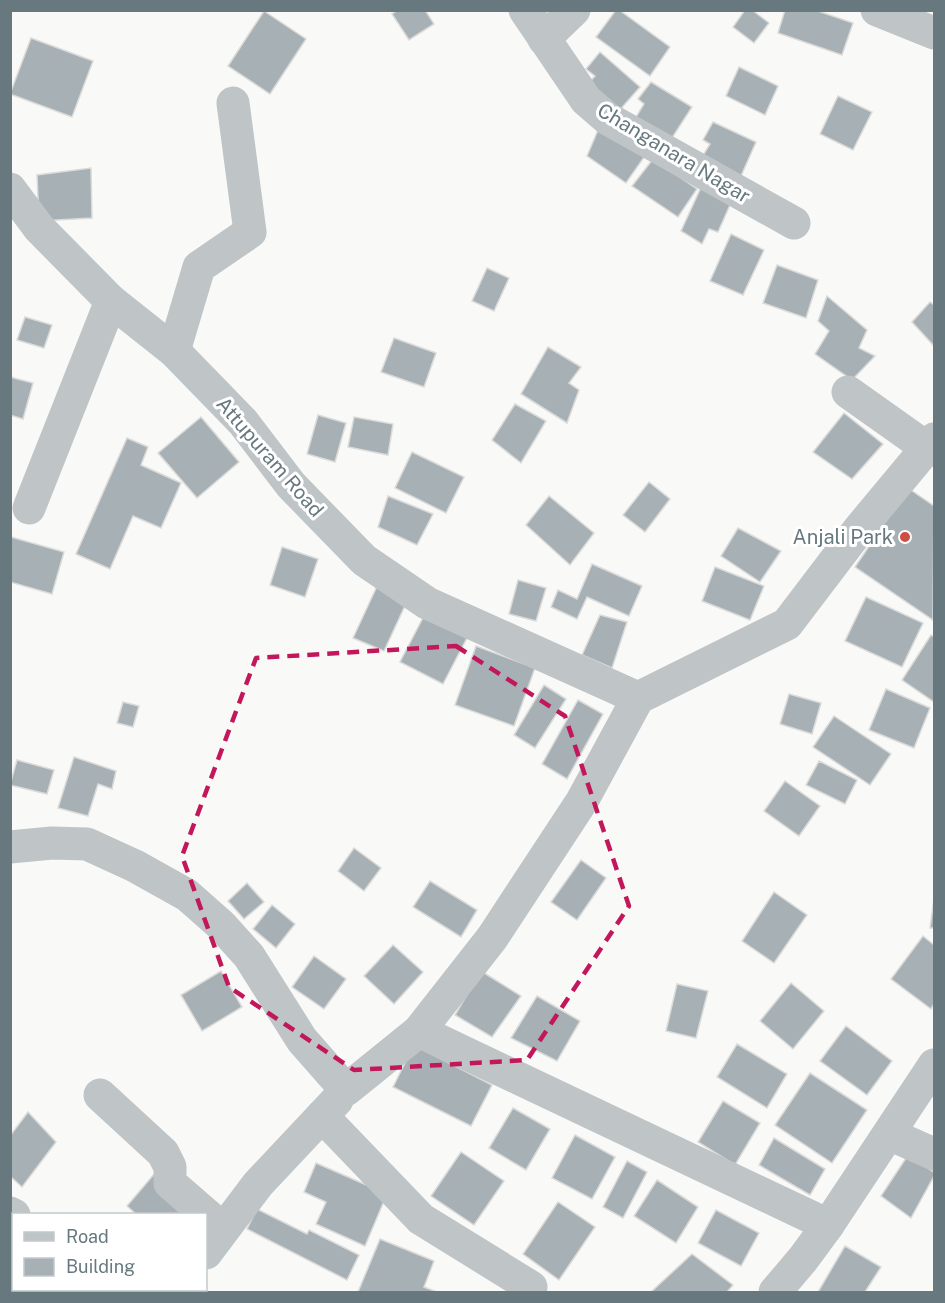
<svg xmlns="http://www.w3.org/2000/svg" width="945" height="1303" viewBox="0 0 945 1303" font-family="'Public Sans',sans-serif">
<style>
.building{fill:#a7b0b4;stroke:#dbdbda;stroke-width:1.5}
.lines{fill:none;stroke-linecap:round;stroke-linejoin:round}
.minor{stroke:#bfc4c6;stroke-width:33}
.marked{fill:none;stroke:#c2185b;stroke-width:4.5;stroke-dasharray:12 8;stroke-linejoin:round}
.poi-dot{fill:#d04d41;stroke:#fff;stroke-width:2}
.labels{text-anchor:middle;dominant-baseline:central;stroke-width:6;stroke-linejoin:round;paint-order:stroke}
.street-label{font-size:20px;fill:#67797f;stroke:#fff}
.poi-label{font-size:20px;fill:#67797f;stroke:#fff;text-anchor:end}
</style>
<rect width="100%" height="100%" fill="#f9f9f8"/>
<g class="building">
<path d="M 398,10 L 425,10 L 434,24 L 409,40 L 392,14 Z"/>
<path d="M 616,10 L 619,10 L 670,47 L 650,76 L 596,37 Z"/>
<path d="M 745,10 L 752,10 L 769,23 L 754,43 L 733,27 Z"/>
<path d="M 785,10 L 815,10 L 853,23 L 842,55 L 778,33 Z"/>
<path d="M 264,11 L 306,39 L 270,94 L 228,66 Z"/>
<path d="M 31,38 L 93,61 L 72,117 L 10,94 Z"/>
<path d="M 600,52 L 640,87 L 617,113 L 586,86 L 595,76 L 586,69 Z"/>
<path d="M 739,67 L 778,86 L 765,115 L 726,96 Z"/>
<path d="M 651,82 L 692,107 L 670,141 L 636,117 L 644,104 L 638,99 Z"/>
<path d="M 838,96 L 872,112 L 853,150 L 820,134 Z"/>
<path d="M 713,122 L 756,142 L 741,176 L 702,157 L 710,144 L 703,140 Z"/>
<path d="M 601,123 L 647,153 L 626,183 L 587,156 Z"/>
<path d="M 653,159 L 697,189 L 678,217 L 632,186 Z"/>
<path d="M 91,168 L 92,218 L 39,221 L 37,175 Z"/>
<path d="M 703,183 L 730,205 L 718,232 L 709,229 L 702,244 L 681,231 Z"/>
<path d="M 731,234 L 764,250 L 743,295 L 710,281 Z"/>
<path d="M 777,265 L 818,280 L 806,318 L 763,303 Z"/>
<path d="M 487,268 L 509,278 L 494,311 L 472,301 Z"/>
<path d="M 827,296 L 867,330 L 859,348 L 875,356 L 852,380 L 815,354 L 829,331 L 818,321 Z"/>
<path d="M 930,302 L 934,305 L 934,346 L 912,322 Z"/>
<path d="M 25,317 L 52,325 L 44,348 L 17,340 Z"/>
<path d="M 394,338 L 436,353 L 424,387 L 381,372 Z"/>
<path d="M 548,347 L 581,367 L 569,383 L 579,390 L 567,423 L 521,394 Z"/>
<path d="M 10,377 L 33,383 L 23,419 L 10,415 Z"/>
<path d="M 515,404 L 546,421 L 521,463 L 492,440 Z"/>
<path d="M 844,413 L 883,444 L 852,479 L 813,452 Z"/>
<path d="M 318,415 L 346,423 L 335,462 L 307,454 Z"/>
<path d="M 201,417 L 239,462 L 197,498 L 158,453 Z"/>
<path d="M 354,417 L 393,424 L 388,455 L 348,447 Z"/>
<path d="M 127,438 L 148,447 L 141,465 L 181,483 L 161,528 L 133,516 L 110,569 L 76,554 Z"/>
<path d="M 412,452 L 464,477 L 446,513 L 395,488 Z"/>
<path d="M 649,482 L 670,499 L 645,532 L 623,515 Z"/>
<path d="M 908,488 L 934,506 L 933,620 L 855,567 Z"/>
<path d="M 388,496 L 433,514 L 417,545 L 378,527 Z"/>
<path d="M 549,496 L 594,533 L 570,565 L 526,525 Z"/>
<path d="M 738,528 L 781,551 L 760,582 L 721,556 Z"/>
<path d="M 11,537 L 64,552 L 52,594 L 10,582 Z"/>
<path d="M 282,547 L 318,559 L 305,597 L 270,585 Z"/>
<path d="M 592,564 L 642,586 L 629,616 L 587,597 L 577,619 L 551,607 L 558,590 L 577,599 Z"/>
<path d="M 715,567 L 764,586 L 750,620 L 702,601 Z"/>
<path d="M 518,580 L 546,588 L 536,621 L 509,614 Z"/>
<path d="M 379,582 L 409,597 L 384,651 L 353,638 Z"/>
<path d="M 866,597 L 923,623 L 902,667 L 845,641 Z"/>
<path d="M 426,612 L 469,634 L 443,684 L 400,662 Z"/>
<path d="M 600,615 L 627,622 L 612,668 L 582,655 Z"/>
<path d="M 931,635 L 934,637 L 934,702 L 902,680 Z"/>
<path d="M 476,646 L 535,668 L 514,726 L 455,705 Z"/>
<path d="M 544,685 L 566,699 L 535,748 L 514,735 Z"/>
<path d="M 886,689 L 930,708 L 914,748 L 869,730 Z"/>
<path d="M 789,694 L 821,703 L 812,734 L 780,724 Z"/>
<path d="M 578,700 L 603,714 L 567,779 L 542,764 Z"/>
<path d="M 123,702 L 139,706 L 133,727 L 117,723 Z"/>
<path d="M 834,716 L 891,754 L 870,785 L 813,747 Z"/>
<path d="M 74,757 L 116,771 L 112,789 L 98,784 L 88,816 L 58,808 Z"/>
<path d="M 17,760 L 54,770 L 47,794 L 10,785 Z"/>
<path d="M 819,761 L 857,780 L 845,804 L 806,785 Z"/>
<path d="M 785,781 L 820,806 L 799,836 L 764,811 Z"/>
<path d="M 354,848 L 381,868 L 364,891 L 338,871 Z"/>
<path d="M 581,860 L 606,878 L 577,920 L 551,902 Z"/>
<path d="M 430,881 L 477,910 L 461,937 L 413,907 Z"/>
<path d="M 247,883 L 264,902 L 244,919 L 228,901 Z"/>
<path d="M 774,892 L 807,915 L 774,963 L 742,941 Z"/>
<path d="M 934,899 L 934,928 L 930,928 Z"/>
<path d="M 272,905 L 295,924 L 276,948 L 253,929 Z"/>
<path d="M 923,936 L 934,945 L 934,1004 L 931,1009 L 891,979 Z"/>
<path d="M 393,945 L 423,972 L 394,1004 L 364,976 Z"/>
<path d="M 314,956 L 346,979 L 324,1009 L 292,987 Z"/>
<path d="M 221,971 L 242,1007 L 202,1031 L 181,995 Z"/>
<path d="M 481,971 L 521,996 L 492,1037 L 455,1015 Z"/>
<path d="M 791,983 L 824,1011 L 793,1049 L 760,1021 Z"/>
<path d="M 677,984 L 708,991 L 696,1038 L 666,1031 Z"/>
<path d="M 537,996 L 580,1021 L 557,1061 L 511,1038 Z"/>
<path d="M 846,1026 L 892,1061 L 867,1095 L 820,1061 Z"/>
<path d="M 737,1044 L 787,1074 L 767,1108 L 717,1077 Z"/>
<path d="M 414,1045 L 492,1085 L 471,1126 L 393,1087 Z"/>
<path d="M 810,1073 L 867,1110 L 832,1163 L 775,1125 Z"/>
<path d="M 723,1101 L 760,1123 L 735,1165 L 698,1142 Z"/>
<path d="M 513,1108 L 550,1129 L 526,1170 L 489,1148 Z"/>
<path d="M 28,1112 L 56,1142 L 22,1187 L 10,1176 L 10,1136 Z"/>
<path d="M 575,1135 L 615,1157 L 592,1199 L 552,1178 Z"/>
<path d="M 774,1138 L 825,1169 L 810,1195 L 759,1165 Z"/>
<path d="M 461,1152 L 504,1181 L 474,1225 L 431,1196 Z"/>
<path d="M 908,1155 L 934,1172 L 934,1176 L 911,1218 L 881,1196 Z"/>
<path d="M 627,1161 L 647,1172 L 623,1218 L 603,1207 Z"/>
<path d="M 316,1163 L 387,1194 L 365,1246 L 316,1224 L 326,1202 L 304,1192 Z"/>
<path d="M 155,1173 L 198,1214 L 136,1214 L 127,1206 Z"/>
<path d="M 657,1180 L 698,1207 L 676,1243 L 634,1216 Z"/>
<path d="M 558,1202 L 595,1227 L 559,1280 L 523,1254 Z"/>
<path d="M 257,1209 L 307,1234 L 309,1230 L 359,1255 L 347,1280 L 247,1229 Z"/>
<path d="M 716,1210 L 759,1233 L 741,1266 L 698,1243 Z"/>
<path d="M 380,1239 L 434,1261 L 424,1287 L 437,1292 L 358,1292 Z"/>
<path d="M 845,1246 L 881,1267 L 865,1292 L 818,1292 Z"/>
<path d="M 692,1254 L 733,1285 L 727,1292 L 651,1292 Z"/>
<path d="M 63,1290 L 91,1290 L 95,1292 L 61,1292 Z"/>
</g>
<g class="lines">
<g class="minor">
<path d="M 525,10 L 586,100 L 608,119 L 794,223"/>
<path d="M 877,10 L 934,33"/>
<path d="M 544,39 L 574,10"/>
<path d="M 10,189 L 39,228 L 111,301 L 174,351 L 243,422 L 291,485 L 364,560 L 427,603 L 638,698"/>
<path d="M 174,351 L 199,267 L 250,232 L 233,103"/>
<path d="M 848,392 L 927,448"/>
<path d="M 29,508 L 111,301"/>
<path d="M 10,847 L 52,843 L 87,844 L 135,866 L 187,895 L 221,925 L 249,956 L 302,1040 L 346,1090 L 419,1031 L 828,1225 L 803,1259 L 775,1292"/>
<path d="M 419,1031 L 492,938 L 582,801 L 638,698 L 787,624 L 860,528 L 934,439"/>
<path d="M 100,1095 L 163,1153 L 170,1167 L 170,1183 L 223,1229"/>
<path d="M 322,1116 L 421,1219 L 531,1287"/>
<path d="M 889,1134 L 934,1154"/>
<path d="M 10,1213 L 14,1215"/>
<path d="M 828,1225 L 934,1065"/>
<path d="M 206,1253 L 258,1184 L 337,1100"/>
<path d="M 118,1290 L 122,1292"/>
<path d="M 175,1292 L 178,1290"/>
</g>
</g>
<path class="marked" d="M 456,646 L 565,716 L 629,906 L 527,1060 L 354,1070 L 229,987 L 182,856 L 256,658 Z"/>
<circle class="poi-dot" cx="905" cy="537" r="6"/>
<g class="labels">
<g class="street-label">
<text transform="translate(674 153) rotate(31)">Changanara Nagar</text>
<text transform="translate(270 457) rotate(49)">Attupuram Road</text>
</g>
<g class="poi-label">
<text x="893" y="537">Anjali Park</text>
</g>
</g>
<rect width="945" height="1303" fill="none" stroke="#67797f" stroke-width="24"/>
<rect x="12" y="1213" width="195" height="78" fill="#ffffff" stroke="#c2c9cc" stroke-width="1.5"/>
<rect x="24" y="1232" width="30" height="9" fill="#bfc4c6" stroke="#c2c9cc" stroke-width="1.5"/>
<text x="66" y="1243" font-size="18" fill="#67797f">Road</text>
<rect x="24" y="1258" width="30" height="18" fill="#a7b0b4" stroke="#c2c9cc" stroke-width="1.5"/>
<text x="66" y="1273" font-size="18" fill="#67797f">Building</text>
</svg>
